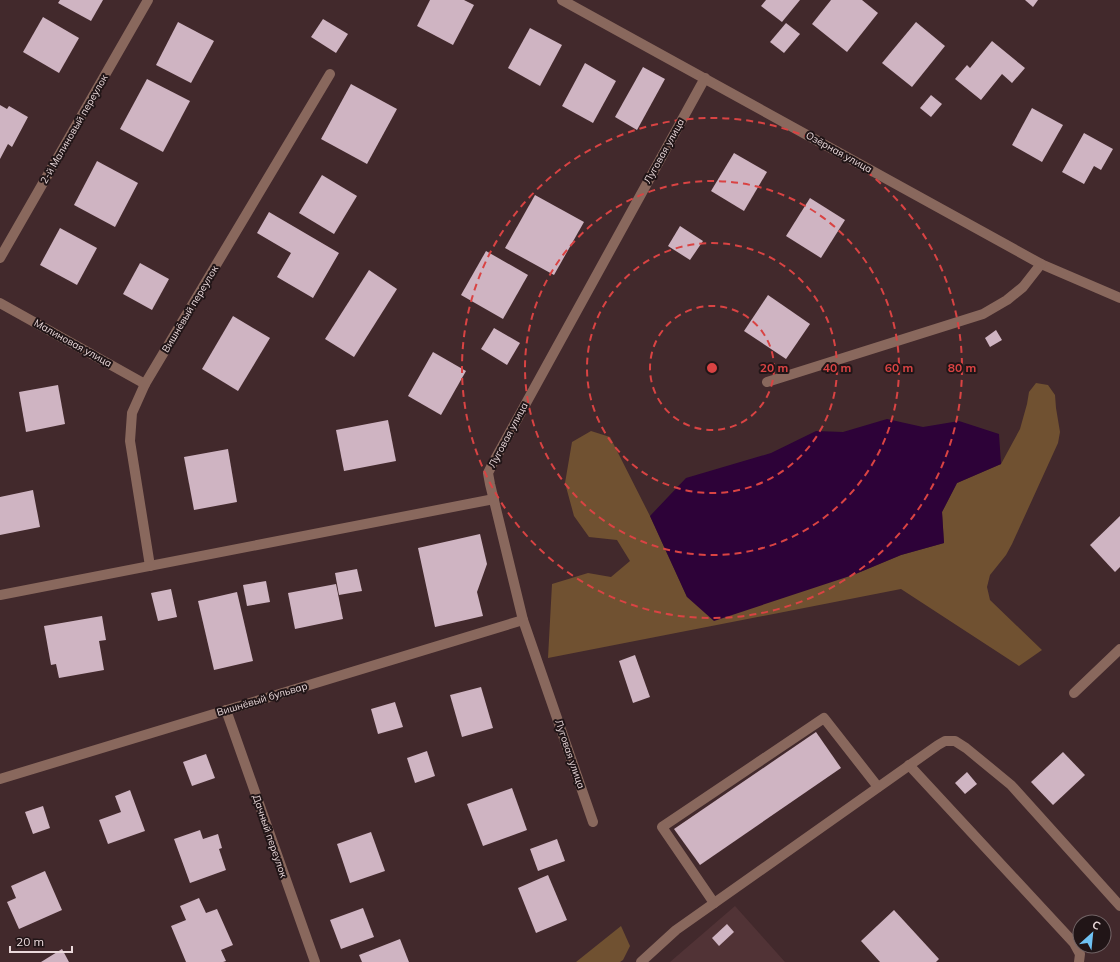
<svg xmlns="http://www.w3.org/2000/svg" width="1120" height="962" viewBox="0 0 1120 962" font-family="Mulish,sans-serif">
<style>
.built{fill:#513336}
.green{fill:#705131}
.water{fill:#2d0238}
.building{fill:#cfb4c2}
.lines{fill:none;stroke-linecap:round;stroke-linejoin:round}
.minor{stroke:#89685d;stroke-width:10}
.ring{fill:none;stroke:#d94343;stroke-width:2;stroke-dasharray:7 5}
.labels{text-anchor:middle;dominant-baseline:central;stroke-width:4;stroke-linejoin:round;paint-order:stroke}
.street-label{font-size:10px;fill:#ebdadc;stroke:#211517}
.centre{fill:#d94343;stroke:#211517;stroke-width:2}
.ring-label{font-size:12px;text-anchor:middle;font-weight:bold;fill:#d94343;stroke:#211517;stroke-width:4;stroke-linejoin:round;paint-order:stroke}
</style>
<rect width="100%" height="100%" fill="#42292c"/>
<path class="built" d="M 735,906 L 785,962 L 670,962 Z"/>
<g class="green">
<path d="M 1036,383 L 1048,385 L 1055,395 L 1056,408 L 1060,432 L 1058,443 L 1012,544 L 1006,555 L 990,575 L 987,587 L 990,600 L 1042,650 L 1019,666 L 901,589 L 548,658 L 552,584 L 588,573 L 611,577 L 630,561 L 617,540 L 589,537 L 574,516 L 565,483 L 572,442 L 591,431 L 610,437 L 650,516 L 687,597 L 853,575 L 901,555 L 944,543 L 942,512 L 957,483 L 1001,464 L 1020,429 L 1027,404 L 1029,392 Z"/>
<path d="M 621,926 L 630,946 L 623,960 L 620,962 L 576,962 Z"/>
</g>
<path class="water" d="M 887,419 L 923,427 L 959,421 L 999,434 L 1001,464 L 957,483 L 942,512 L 944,543 L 901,555 L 853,575 L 714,621 L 687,597 L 650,516 L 686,478 L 771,453 L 816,431 L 843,432 Z"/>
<g class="building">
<path d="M 60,0 L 103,0 L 91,21 L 58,3 Z"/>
<path d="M 430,0 L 464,0 L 474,5 L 453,45 L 417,26 Z"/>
<path d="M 766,0 L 800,0 L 782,22 L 761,6 Z"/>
<path d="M 831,0 L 862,0 L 878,13 L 847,52 L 812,24 Z"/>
<path d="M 1025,0 L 1038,0 L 1033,7 Z"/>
<path d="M 43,17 L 79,38 L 59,73 L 23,52 Z"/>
<path d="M 323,19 L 348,34 L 336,53 L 311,37 Z"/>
<path d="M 178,22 L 214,41 L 191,83 L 156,65 Z"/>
<path d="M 916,22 L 945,46 L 912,87 L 882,63 Z"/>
<path d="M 786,23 L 800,34 L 784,53 L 770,42 Z"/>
<path d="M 530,28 L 562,45 L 540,86 L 508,68 Z"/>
<path d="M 992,41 L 1025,68 L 1012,83 L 1002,74 L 981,100 L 955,79 L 967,65 L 970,68 Z"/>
<path d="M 585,63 L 616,81 L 593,123 L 562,106 Z"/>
<path d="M 643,67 L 665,79 L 637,130 L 615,117 Z"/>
<path d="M 147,79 L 190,101 L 163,152 L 120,129 Z"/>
<path d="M 351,84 L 397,109 L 367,164 L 321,139 Z"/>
<path d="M 931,95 L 942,104 L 931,117 L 920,108 Z"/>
<path d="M 0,105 L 7,109 L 9,106 L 28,117 L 12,147 L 8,144 L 0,159 Z"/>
<path d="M 1032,108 L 1063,125 L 1042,162 L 1012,145 Z"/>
<path d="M 1084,133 L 1113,149 L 1101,170 L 1094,166 L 1084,184 L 1062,172 Z"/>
<path d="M 734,153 L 767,172 L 744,211 L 711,191 Z"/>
<path d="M 97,161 L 138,183 L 115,227 L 74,205 Z"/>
<path d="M 322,175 L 357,196 L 334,234 L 299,213 Z"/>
<path d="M 535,195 L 584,222 L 554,275 L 505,248 Z"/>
<path d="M 810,198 L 845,220 L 821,258 L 786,236 Z"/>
<path d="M 269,212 L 339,253 L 313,298 L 277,277 L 291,253 L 257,233 Z"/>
<path d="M 680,226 L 703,241 L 690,260 L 668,246 Z"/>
<path d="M 60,228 L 97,248 L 77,285 L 40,265 Z"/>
<path d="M 486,251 L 528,275 L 503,319 L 461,295 Z"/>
<path d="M 140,263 L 169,279 L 152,310 L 123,294 Z"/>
<path d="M 369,270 L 397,289 L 354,357 L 325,339 Z"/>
<path d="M 768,295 L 810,324 L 786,359 L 744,331 Z"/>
<path d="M 233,316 L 270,338 L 238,391 L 202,369 Z"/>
<path d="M 494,328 L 520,343 L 507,365 L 481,349 Z"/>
<path d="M 996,330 L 1002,340 L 990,347 L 985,338 Z"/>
<path d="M 433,352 L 466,371 L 441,415 L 408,396 Z"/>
<path d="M 58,385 L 65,424 L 26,432 L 19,392 Z"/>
<path d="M 388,420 L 396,461 L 344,471 L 336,430 Z"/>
<path d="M 228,449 L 237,502 L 194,510 L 184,457 Z"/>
<path d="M 33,490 L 40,527 L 0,535 L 0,497 Z"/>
<path d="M 1120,516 L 1120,567 L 1115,572 L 1090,545 Z"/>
<path d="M 480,534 L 487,564 L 477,592 L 483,616 L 435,627 L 418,548 Z"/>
<path d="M 357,569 L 362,591 L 339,595 L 335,573 Z"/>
<path d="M 266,581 L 270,602 L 247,606 L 243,585 Z"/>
<path d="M 336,584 L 343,619 L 295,629 L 288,593 Z"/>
<path d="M 171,589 L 177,617 L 158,621 L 151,593 Z"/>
<path d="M 237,592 L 253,661 L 214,670 L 198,601 Z"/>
<path d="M 102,616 L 106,640 L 99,641 L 104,670 L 59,678 L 56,664 L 51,665 L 44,626 Z"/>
<path d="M 635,655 L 650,697 L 633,703 L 619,661 Z"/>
<path d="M 481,687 L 493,728 L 462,737 L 450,695 Z"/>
<path d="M 395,702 L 403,727 L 378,734 L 371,709 Z"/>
<path d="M 816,732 L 841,768 L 700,865 L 674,829 Z"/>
<path d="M 427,751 L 435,776 L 415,783 L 407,758 Z"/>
<path d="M 1063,752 L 1085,775 L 1053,805 L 1031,782 Z"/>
<path d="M 206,754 L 215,778 L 192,786 L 183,762 Z"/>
<path d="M 967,772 L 977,784 L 965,794 L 955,783 Z"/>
<path d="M 512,788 L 527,830 L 483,846 L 467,804 Z"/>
<path d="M 130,790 L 145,831 L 108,844 L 99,820 L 121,812 L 115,796 Z"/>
<path d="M 43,806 L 50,828 L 33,834 L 25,812 Z"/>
<path d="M 200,830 L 203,839 L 218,834 L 222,848 L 219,849 L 226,870 L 190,883 L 174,839 Z"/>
<path d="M 371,832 L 385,871 L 350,883 L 337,844 Z"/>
<path d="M 557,839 L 565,861 L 538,871 L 530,849 Z"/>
<path d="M 45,871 L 62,910 L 19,929 L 7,902 L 16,898 L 11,886 Z"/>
<path d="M 548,875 L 567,920 L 536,933 L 518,888 Z"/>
<path d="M 199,898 L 206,913 L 217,909 L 233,945 L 221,950 L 226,961 L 223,962 L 186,962 L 171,926 L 186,920 L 180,906 Z"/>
<path d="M 363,908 L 374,937 L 341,949 L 330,920 Z"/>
<path d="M 894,910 L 939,959 L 936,962 L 880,962 L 861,941 Z"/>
<path d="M 727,924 L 734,932 L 719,946 L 712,938 Z"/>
<path d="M 400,939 L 409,962 L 362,962 L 359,955 Z"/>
<path d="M 62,949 L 69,962 L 41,962 Z"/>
</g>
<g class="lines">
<g class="minor">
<path d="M 562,0 L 1041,264 L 1120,298"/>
<path d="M 0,258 L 148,0"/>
<path d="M 0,303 L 145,384"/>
<path d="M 767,382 L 983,314 L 1007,300 L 1023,287 L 1041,264"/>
<path d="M 150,566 L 130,441 L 132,413 L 145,384 L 330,74"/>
<path d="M 0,595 L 494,499"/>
<path d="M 1074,693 L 1120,649"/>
<path d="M 226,710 L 315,962"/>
<path d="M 909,765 L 1074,943 L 1080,954 L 1079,962"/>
<path d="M 0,779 L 523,620"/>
<path d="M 593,822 L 523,620 L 490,484 L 488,473 L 493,463 L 705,78"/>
<path d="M 714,903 L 662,827 L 824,718 L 878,787"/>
<path d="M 641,962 L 676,930 L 938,745 L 945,741 L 955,741 L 966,748 L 1011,785 L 1120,906"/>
</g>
</g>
<g class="ring">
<circle cx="712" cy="368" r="62"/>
<circle cx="712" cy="368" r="125"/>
<circle cx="712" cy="368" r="187"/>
<circle cx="712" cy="368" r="250"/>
</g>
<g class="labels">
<g class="street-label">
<text transform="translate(74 129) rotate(-60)">2-й Малиновый переулок</text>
<text transform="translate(664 151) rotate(-61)">Луговая улица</text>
<text transform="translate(839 152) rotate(29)">Озёрная улица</text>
<text transform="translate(190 309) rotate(-59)">Вишнёвый переулок</text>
<text transform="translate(73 343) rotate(29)">Малиновая улица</text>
<text transform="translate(508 435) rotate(-62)">Луговая улица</text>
<text transform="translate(262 699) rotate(-17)">Вишнёвый бульвар</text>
<text transform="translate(570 754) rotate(71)">Луговая улица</text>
<text transform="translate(270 836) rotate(71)">Дачный переулок</text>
</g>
</g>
<circle cx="712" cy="368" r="6" class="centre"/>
<g class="ring-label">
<text x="774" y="372">20 m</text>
<text x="837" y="372">40 m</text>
<text x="899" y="372">60 m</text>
<text x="962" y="372">80 m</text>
</g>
<g transform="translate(1092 934) rotate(27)"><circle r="19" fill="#211517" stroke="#726466"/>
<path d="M0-3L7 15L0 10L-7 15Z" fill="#6fc2f4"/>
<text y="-6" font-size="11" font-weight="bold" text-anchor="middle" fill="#ebdadc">С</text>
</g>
<path d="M10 946v6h62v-6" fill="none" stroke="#ebdadc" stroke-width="2"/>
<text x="16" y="946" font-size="12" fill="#ebdadc" stroke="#211517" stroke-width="3" paint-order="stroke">20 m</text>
</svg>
